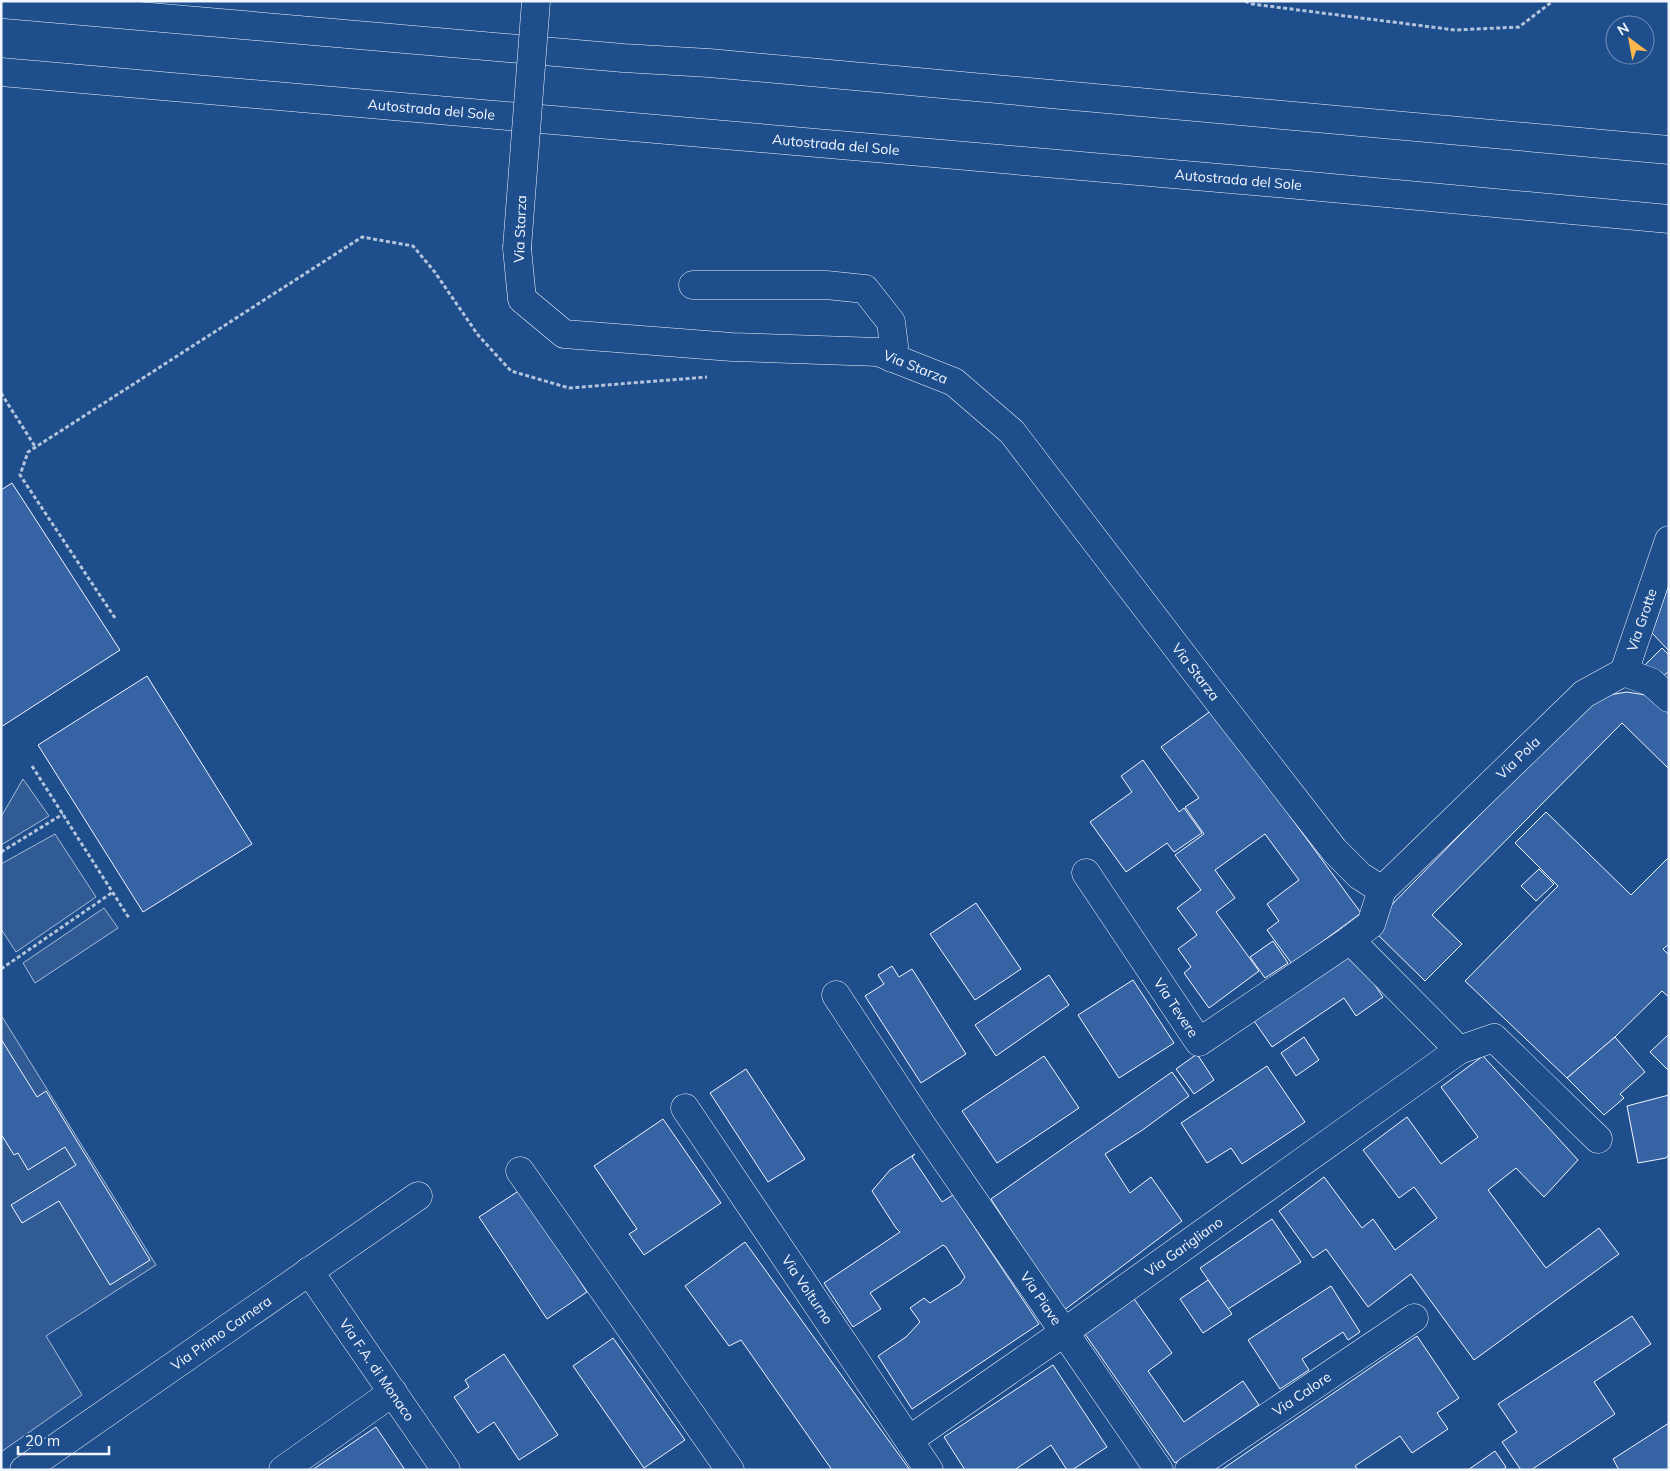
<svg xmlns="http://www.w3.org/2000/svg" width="1670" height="1471" viewBox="0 0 1670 1471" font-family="Mulish,sans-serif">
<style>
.built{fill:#305b95;stroke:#a8bbd7}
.building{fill:#3563a3;stroke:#f2f6ff}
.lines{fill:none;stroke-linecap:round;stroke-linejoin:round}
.minor-casing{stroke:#f2f6ff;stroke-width:29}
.highway-casing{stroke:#f2f6ff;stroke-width:29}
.path{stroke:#b3c4dc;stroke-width:3;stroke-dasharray:4 2.5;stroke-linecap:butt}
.minor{stroke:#1f4e8c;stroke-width:28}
.highway{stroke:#1f4e8c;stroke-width:28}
.minor-bridge-casing{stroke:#f2f6ff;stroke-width:29;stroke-linecap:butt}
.minor-bridge{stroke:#1f4e8c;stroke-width:28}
.labels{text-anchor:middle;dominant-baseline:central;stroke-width:4;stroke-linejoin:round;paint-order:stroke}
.street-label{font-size:14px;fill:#f2f6ff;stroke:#1f4e8c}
</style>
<rect width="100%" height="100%" fill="#1f4e8c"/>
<g class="built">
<path d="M 23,779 L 49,816 L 1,845 L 1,817 Z"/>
<path d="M 55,834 L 96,897 L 16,952 L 1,929 L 1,864 Z"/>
<path d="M 104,908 L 118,928 L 35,983 L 23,963 Z"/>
<path d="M 1,1015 L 156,1265 L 46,1336 L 82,1395 L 1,1452 Z"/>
</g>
<g class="building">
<path d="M 12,483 L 120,650 L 1,727 L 1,490 Z"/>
<path d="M 1669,584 L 1669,651 L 1652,633 Z"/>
<path d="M 1662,648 L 1669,655 L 1669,671 L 1660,679 L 1645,665 Z"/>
<path d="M 147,676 L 252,844 L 143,912 L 38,745 Z"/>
<path d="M 1627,692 L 1652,696 L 1669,713 L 1669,769 L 1622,723 L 1432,915 L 1462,944 L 1425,981 L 1370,927 L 1588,704 L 1603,696 Z"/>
<path d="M 1212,710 L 1361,913 L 1292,964 L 1267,930 L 1279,921 L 1267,904 L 1299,880 L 1265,834 L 1215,870 L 1235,898 L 1216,912 L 1259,971 L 1209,1008 L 1184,973 L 1191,967 L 1178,949 L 1197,935 L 1177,908 L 1201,890 L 1175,855 L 1204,834 L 1185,807 L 1199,798 L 1161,747 Z"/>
<path d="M 1143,760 L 1179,812 L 1184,808 L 1202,833 L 1174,852 L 1167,843 L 1126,872 L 1090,822 L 1132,792 L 1121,776 Z"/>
<path d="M 1546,812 L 1631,895 L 1669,857 L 1669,944 L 1663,949 L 1669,955 L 1669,997 L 1662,991 L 1615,1037 L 1567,1078 L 1465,981 L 1558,886 L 1515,843 Z"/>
<path d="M 1539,869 L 1554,884 L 1536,901 L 1521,886 Z"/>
<path d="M 976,903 L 1021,969 L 975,1000 L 930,934 Z"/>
<path d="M 1273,941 L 1288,963 L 1265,978 L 1250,957 Z"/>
<path d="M 1349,947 L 1383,997 L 1356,1016 L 1344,998 L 1272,1047 L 1250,1015 Z"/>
<path d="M 892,966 L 899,977 L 912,969 L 966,1054 L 921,1083 L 865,996 L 884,984 L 878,975 Z"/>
<path d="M 1049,975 L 1069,1005 L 996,1056 L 975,1025 Z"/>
<path d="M 1133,980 L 1174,1043 L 1119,1078 L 1078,1015 Z"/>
<path d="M 1669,1034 L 1669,1071 L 1650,1052 Z"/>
<path d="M 1304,1037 L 1319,1060 L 1296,1076 L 1281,1053 Z"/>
<path d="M 1615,1037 L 1645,1072 L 1620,1094 L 1624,1098 L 1604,1115 L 1567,1078 Z"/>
<path d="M 1,1039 L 37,1097 L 46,1091 L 150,1260 L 110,1285 L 59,1201 L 22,1223 L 11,1205 L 76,1165 L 65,1147 L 28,1170 L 18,1153 L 14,1155 L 1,1134 Z"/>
<path d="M 1197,1054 L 1214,1080 L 1194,1094 L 1176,1069 Z"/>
<path d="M 1044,1056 L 1079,1108 L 997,1163 L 962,1111 Z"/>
<path d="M 1483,1056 L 1578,1160 L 1544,1197 L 1516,1168 L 1488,1190 L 1546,1268 L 1599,1228 L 1619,1254 L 1474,1360 L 1411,1274 L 1368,1307 L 1326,1249 L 1313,1258 L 1279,1211 L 1324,1177 L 1362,1228 L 1373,1219 L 1395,1250 L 1437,1218 L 1414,1187 L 1399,1198 L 1363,1150 L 1407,1117 L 1441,1164 L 1478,1137 L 1441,1087 Z"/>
<path d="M 1267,1066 L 1305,1122 L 1242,1164 L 1231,1148 L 1207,1163 L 1181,1123 Z"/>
<path d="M 746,1069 L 805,1159 L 768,1182 L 710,1093 Z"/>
<path d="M 1172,1072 L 1189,1096 L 1141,1131 L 1105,1154 L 1130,1193 L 1151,1177 L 1182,1221 L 1063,1311 L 991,1199 Z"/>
<path d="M 1669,1095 L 1669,1154 L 1666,1158 L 1638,1163 L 1627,1106 Z"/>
<path d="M 663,1119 L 721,1203 L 644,1255 L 629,1234 L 637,1229 L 594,1166 Z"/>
<path d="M 915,1154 L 912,1157 L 942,1202 L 953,1195 L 1039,1324 L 912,1409 L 878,1356 L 906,1337 L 920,1322 L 910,1308 L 924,1298 L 930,1303 L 960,1284 L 965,1277 L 946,1247 L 943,1245 L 870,1293 L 881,1309 L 853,1327 L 824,1283 L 900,1232 L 896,1228 L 872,1191 L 890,1170 Z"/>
<path d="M 520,1190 L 587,1292 L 547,1319 L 479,1217 Z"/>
<path d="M 1272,1219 L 1301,1262 L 1228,1309 L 1200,1268 Z"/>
<path d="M 745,1242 L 910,1470 L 832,1470 L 741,1340 L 729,1346 L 685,1286 Z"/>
<path d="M 1208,1280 L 1232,1314 L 1203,1333 L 1180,1299 Z"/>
<path d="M 1331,1286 L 1360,1332 L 1348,1340 L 1343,1332 L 1302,1359 L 1309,1370 L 1280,1389 L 1248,1340 Z"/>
<path d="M 1132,1296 L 1172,1353 L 1148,1371 L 1184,1422 L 1243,1381 L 1259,1405 L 1175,1463 L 1083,1331 Z"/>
<path d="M 1632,1316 L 1651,1344 L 1594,1382 L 1615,1414 L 1531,1470 L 1521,1470 L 1502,1442 L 1517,1432 L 1498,1404 Z"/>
<path d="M 1417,1336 L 1459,1398 L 1437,1413 L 1448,1429 L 1412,1453 L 1400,1436 L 1355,1466 L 1358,1470 L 1221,1470 Z"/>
<path d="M 613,1338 L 685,1440 L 644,1468 L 573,1366 Z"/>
<path d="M 504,1354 L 558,1435 L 519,1460 L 494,1422 L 478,1433 L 454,1397 L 469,1387 L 465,1380 Z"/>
<path d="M 1053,1365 L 1107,1447 L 1072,1470 L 1067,1470 L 1051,1445 L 1016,1469 L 1017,1470 L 965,1470 L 944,1437 Z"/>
<path d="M 1669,1423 L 1669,1470 L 1619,1470 L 1613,1459 Z"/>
<path d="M 376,1427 L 405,1470 L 312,1470 Z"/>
<path d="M 1495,1451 L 1506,1467 L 1502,1470 L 1468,1470 Z"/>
</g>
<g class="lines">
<defs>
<g id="minor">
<path id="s1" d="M 517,248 L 522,299 L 564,334 L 732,347 L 878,352 L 954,382 L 1012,432 L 1195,671 L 1334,850 L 1360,876 L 1382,890"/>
<path d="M 693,285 L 826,285 L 865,289 L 891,322 L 894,346 L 892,358"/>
<path id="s2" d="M 1624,672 L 1669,540"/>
<path id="s3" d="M 1086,873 L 1199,1042 L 1350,940"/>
<path id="s4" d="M 836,995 L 923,1127 L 1159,1470"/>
<path d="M 1459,1050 L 1494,1038 L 1598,1139"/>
<path id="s5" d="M 685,1108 L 929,1470"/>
<path d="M 520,1171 L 730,1470"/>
<path id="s6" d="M 309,1271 L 446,1470"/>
<path id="s7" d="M 909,1440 L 1063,1333 L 1459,1050 L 1350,940 L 1371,924 L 1382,890 L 1584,694 L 1624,672 L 1651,682 L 1669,698"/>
<path id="s8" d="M 24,1470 L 418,1196"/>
<path d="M 283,1470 L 393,1392"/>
<path id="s9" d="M 1189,1470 L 1414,1318"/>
</g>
<g id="highway">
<path d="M 1,4 L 623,58 L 709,63 L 1669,150"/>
<path id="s10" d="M 1,72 L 1288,184 L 1669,219"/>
</g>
</defs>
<use href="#minor" class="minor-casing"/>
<use href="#highway" class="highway-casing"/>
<g class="path">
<path d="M 1245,1 L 1252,4 L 1455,30 L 1519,27 L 1553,1"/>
<path d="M 1,393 L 36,448"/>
<path d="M 115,618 L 20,475 L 28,452 L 362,237 L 413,246 L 434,271 L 478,335 L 511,371 L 569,388 L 707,377"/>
<path d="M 32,766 L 129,918"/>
<path d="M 1,852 L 63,814"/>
<path d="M 1,969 L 113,892"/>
</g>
<use href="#minor" class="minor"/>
<use href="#highway" class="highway"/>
<defs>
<path id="minor-bridge" d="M 517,248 L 536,1"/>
</defs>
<use href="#minor-bridge" class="minor-bridge-casing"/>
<use href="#minor-bridge" class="minor-bridge"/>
</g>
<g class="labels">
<g class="street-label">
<text stroke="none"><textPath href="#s10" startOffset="432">Autostrada del Sole</textPath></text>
<text stroke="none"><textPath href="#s10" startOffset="838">Autostrada del Sole</textPath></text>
<text stroke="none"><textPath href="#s10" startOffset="1242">Autostrada del Sole</textPath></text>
<text transform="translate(520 229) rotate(-88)">Via Starza</text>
<text stroke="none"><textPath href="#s1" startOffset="461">Via Starza</textPath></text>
<text stroke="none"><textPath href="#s2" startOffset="55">Via Grotte</textPath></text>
<text stroke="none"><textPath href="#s1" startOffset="881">Via Starza</textPath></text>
<text stroke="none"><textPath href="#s7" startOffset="1081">Via Pola</textPath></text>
<text stroke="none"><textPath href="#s3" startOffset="162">Via Tevere</textPath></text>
<text stroke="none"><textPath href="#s7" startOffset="336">Via Garigliano</textPath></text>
<text stroke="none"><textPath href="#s5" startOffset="219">Via Volturno</textPath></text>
<text stroke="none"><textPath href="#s4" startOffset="366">Via Piave</textPath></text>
<text stroke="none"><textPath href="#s8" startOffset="240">Via Primo Carnera</textPath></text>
<text stroke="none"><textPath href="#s6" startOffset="120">Via F.A. di Monaco</textPath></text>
<text stroke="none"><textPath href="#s9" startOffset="136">Via Calore</textPath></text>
</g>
</g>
<rect width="1670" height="1471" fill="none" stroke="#f2f6ff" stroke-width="5"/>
<g transform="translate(1630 40) rotate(328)"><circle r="24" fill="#1f4e8c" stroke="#7391ba"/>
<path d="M0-4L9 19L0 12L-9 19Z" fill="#ffb74d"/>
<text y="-8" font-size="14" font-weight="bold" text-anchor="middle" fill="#f2f6ff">N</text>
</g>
<path d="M18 1446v8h91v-8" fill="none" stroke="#f2f6ff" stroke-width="2.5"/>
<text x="25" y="1446" font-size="15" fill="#f2f6ff" stroke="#1f4e8c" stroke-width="4" paint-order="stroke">20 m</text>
</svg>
